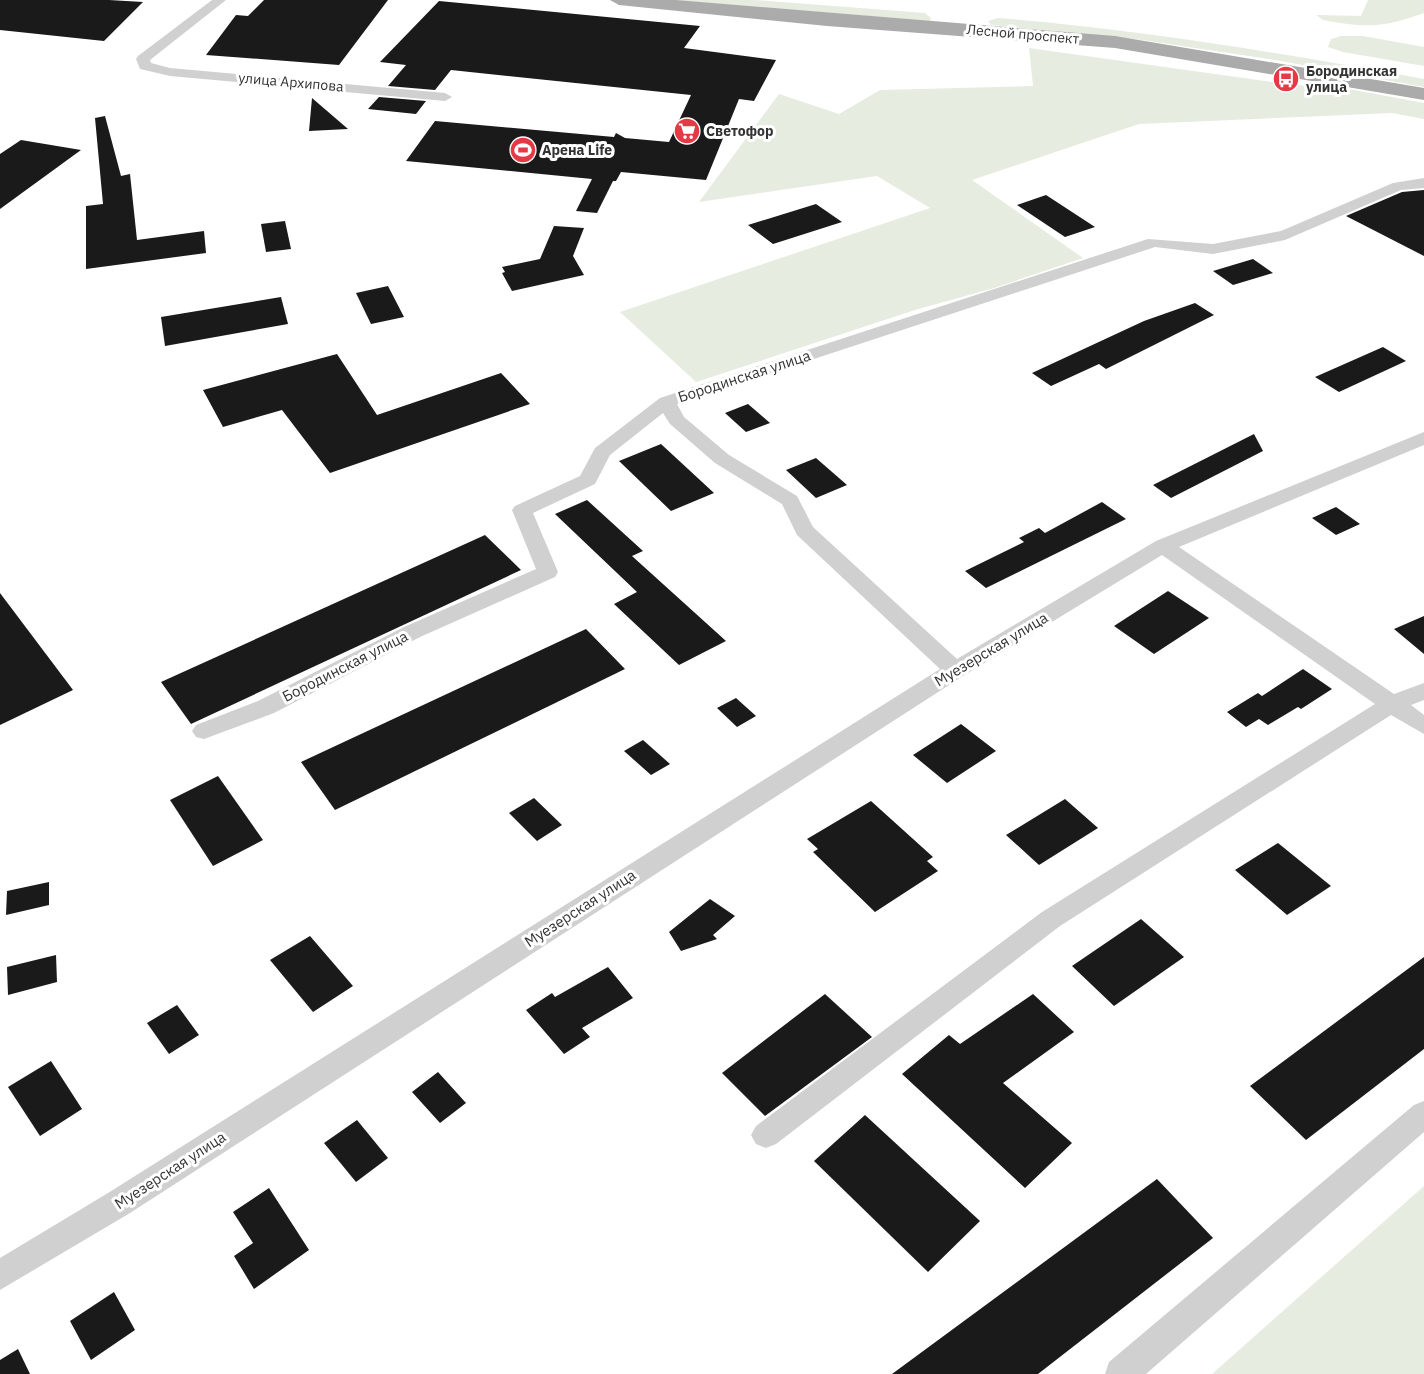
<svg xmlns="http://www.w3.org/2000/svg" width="1424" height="1374" viewBox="0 0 1424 1374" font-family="'IBM Plex Sans',sans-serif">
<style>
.green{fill:#e6ecdf}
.building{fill:#1a1a1a}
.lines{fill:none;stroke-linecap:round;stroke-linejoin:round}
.street{fill:#d0d0d0;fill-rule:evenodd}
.primary{fill:#ababab;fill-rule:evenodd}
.labels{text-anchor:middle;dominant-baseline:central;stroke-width:6;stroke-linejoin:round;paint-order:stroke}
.far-street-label{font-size:14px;fill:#333;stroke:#fff}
.far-poi-label{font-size:14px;font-weight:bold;fill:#333;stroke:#fff;text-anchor:start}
.street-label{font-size:15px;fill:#333;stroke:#fff}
</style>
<rect width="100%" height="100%" fill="#fff"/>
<g class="green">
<path d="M 672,0 L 754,0 L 925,13 L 931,18 L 930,21 Z"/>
<path d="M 1368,0 L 1424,0 L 1424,13 C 1382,28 1367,28 1323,20 L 1316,15 L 1361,16 Z"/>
<path d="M 998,18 C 1141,30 1282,53 1424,79 L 1424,87 L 1275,60 L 1135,39 L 991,25 L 988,21 Z"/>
<path d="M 1341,36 L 1363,36 L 1424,47 L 1424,66 L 1343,52 L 1328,47 L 1331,39 Z"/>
<path d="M 1029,48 L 1287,84 L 1354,90 L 1424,103 L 1424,119 L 1392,113 L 1139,124 L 972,180 L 1083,258 L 994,288 L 915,310 L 696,382 L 620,312 L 930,208 L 877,176 L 699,202 L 779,94 L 839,114 L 880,90 L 1033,86 Z"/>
<path d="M 1424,1186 L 1424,1374 L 1212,1374 Z"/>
</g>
<g class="building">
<path d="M 0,0 L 109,0 L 143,2 L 104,41 L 0,30 Z"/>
<path d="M 264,0 L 388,0 L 339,65 L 206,55 L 236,15 L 248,16 Z"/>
<path d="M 439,1 L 700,26 L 684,48 L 776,60 L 754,101 L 739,99 L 706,180 L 621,172 L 616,181 L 613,181 L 597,213 L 576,211 L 592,179 L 406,161 L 435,121 L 614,137 L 616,133 L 625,138 L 669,142 L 691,95 L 451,70 L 435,90 L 388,86 L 406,65 L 380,62 Z"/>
<path d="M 379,97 L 426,101 L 416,114 L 368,109 Z"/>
<path d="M 312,98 L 348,129 L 309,131 Z"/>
<path d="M 105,116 L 121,176 L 130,174 L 137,240 L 204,231 L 206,253 L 86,269 L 86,206 L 103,204 L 95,118 Z"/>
<path d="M 21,140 L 81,150 L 0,209 L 0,154 Z"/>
<path d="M 1424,190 L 1424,256 L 1346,216 L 1402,192 Z"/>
<path d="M 1046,195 L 1095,227 L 1065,237 L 1017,205 Z"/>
<path d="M 816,204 L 842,222 L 773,244 L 748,225 Z"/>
<path d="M 285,221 L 291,249 L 266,252 L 261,224 Z"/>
<path d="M 554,226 L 584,228 L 573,256 L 584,275 L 512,291 L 502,273 L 505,272 L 502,267 L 540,259 Z"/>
<path d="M 1253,259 L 1273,273 L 1233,285 L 1213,271 Z"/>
<path d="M 388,286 L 404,317 L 371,324 L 356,293 Z"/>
<path d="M 281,297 L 288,324 L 165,346 L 161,317 Z"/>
<path d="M 1195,303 L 1214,315 L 1106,369 L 1099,364 L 1051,386 L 1032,373 L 1144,321 Z"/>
<path d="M 1383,347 L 1406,361 L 1339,392 L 1315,377 Z"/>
<path d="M 337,354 L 377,415 L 501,373 L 530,404 L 330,473 L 282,410 L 223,427 L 203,390 Z"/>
<path d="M 748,404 L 770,423 L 746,432 L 725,413 Z"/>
<path d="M 1254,434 L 1263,451 L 1171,498 L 1153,485 Z"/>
<path d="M 661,444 L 714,493 L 671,511 L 619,461 Z"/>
<path d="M 816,458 L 847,485 L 816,498 L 786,470 Z"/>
<path d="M 587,500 L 643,551 L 632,556 L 726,641 L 679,665 L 614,604 L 637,592 L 555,514 Z"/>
<path d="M 1102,502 L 1126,519 L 986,588 L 965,571 L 1024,542 L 1019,538 L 1039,528 L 1045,533 Z"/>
<path d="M 1336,507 L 1360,524 L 1336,535 L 1312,518 Z"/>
<path d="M 485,535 L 521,570 L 191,724 L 161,682 Z"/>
<path d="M 1168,591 L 1209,618 L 1154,654 L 1114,626 Z"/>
<path d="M 0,593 L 73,690 L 0,725 Z"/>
<path d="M 1424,616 L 1424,654 L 1394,629 Z"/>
<path d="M 586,629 L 625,669 L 335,810 L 301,762 Z"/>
<path d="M 1303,669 L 1332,689 L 1301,709 L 1298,707 L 1268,725 L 1259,719 L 1246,727 L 1227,712 L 1258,693 L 1262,696 Z"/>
<path d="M 736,698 L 756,716 L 737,727 L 717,708 Z"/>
<path d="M 961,724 L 996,751 L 947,783 L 913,755 Z"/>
<path d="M 643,740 L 670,764 L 651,775 L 624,751 Z"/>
<path d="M 218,776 L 263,840 L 213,866 L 170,800 Z"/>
<path d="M 534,798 L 562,825 L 537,841 L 509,813 Z"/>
<path d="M 1065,799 L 1098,828 L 1039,865 L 1006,835 Z"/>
<path d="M 871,801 L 933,857 L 927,861 L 938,871 L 875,912 L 813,852 L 818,849 L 807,839 Z"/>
<path d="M 1278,843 L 1331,886 L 1287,915 L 1235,870 Z"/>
<path d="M 49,882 L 49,905 L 6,915 L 7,891 Z"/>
<path d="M 710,899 L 735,916 L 713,935 L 717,939 L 681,951 L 669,932 Z"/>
<path d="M 1141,919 L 1184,957 L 1114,1006 L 1072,966 Z"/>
<path d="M 310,936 L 353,986 L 313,1012 L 270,960 Z"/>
<path d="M 56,955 L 57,982 L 8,995 L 7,967 Z"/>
<path d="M 1424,957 L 1424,1049 L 1306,1140 L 1250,1086 Z"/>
<path d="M 608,967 L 633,998 L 582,1028 L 590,1037 L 564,1054 L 526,1010 L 552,993 L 555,997 Z"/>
<path d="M 825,994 L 872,1037 L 765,1116 L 722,1073 Z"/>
<path d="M 1033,994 L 1074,1032 L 1003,1083 L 1072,1143 L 1025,1188 L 902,1074 L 949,1035 L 960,1044 Z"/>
<path d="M 177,1005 L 199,1035 L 169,1054 L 147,1023 Z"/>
<path d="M 51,1061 L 82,1109 L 40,1136 L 8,1087 Z"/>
<path d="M 438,1072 L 466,1103 L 440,1123 L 412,1092 Z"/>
<path d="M 865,1115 L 980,1221 L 928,1272 L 814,1161 Z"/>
<path d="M 357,1120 L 388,1158 L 356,1182 L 324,1143 Z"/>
<path d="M 1157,1179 L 1213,1238 L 1038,1374 L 892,1374 Z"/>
<path d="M 269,1188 L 309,1250 L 254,1289 L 234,1256 L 253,1243 L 233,1212 Z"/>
<path d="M 114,1292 L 135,1330 L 91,1360 L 70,1321 Z"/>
<path d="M 18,1349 L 30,1374 L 0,1374 L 0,1360 Z"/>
</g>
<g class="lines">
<g class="street">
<path d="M 212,0 L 226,0 L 150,60 L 151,63 L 170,68 L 445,93 L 452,97 L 445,101 L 170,76 L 140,69 L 136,59 L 138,56 Z"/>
<path d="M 1424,178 L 1424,188 L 1401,190 L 1285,240 L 1213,254 L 1155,247 L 677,404 L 684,417 L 729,455 L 797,496 L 813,527 L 957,659 L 1156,541 L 1424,432 L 1424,445 L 1179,547 L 1394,694 L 1424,683 L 1424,700 L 1411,705 L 1424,715 L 1424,734 L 1391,715 L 1060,926 L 776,1144 L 766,1148 L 756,1144 L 751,1135 L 756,1126 L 1042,912 L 1375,704 L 1162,555 L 963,676 L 130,1213 L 0,1290 L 0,1258 L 108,1193 L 940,669 L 797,535 L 782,504 L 715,463 L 670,424 L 663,413 L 610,455 L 595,484 L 533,513 L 558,572 L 555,577 L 420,637 L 274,713 L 204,739 L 196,737 L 192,731 L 196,725 L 258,701 L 404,627 L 536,569 L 512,510 L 515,506 L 580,476 L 595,448 L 660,398 L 1148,239 L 1213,244 L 1281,231 L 1393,183 Z"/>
<path d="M 1424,1101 L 1424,1132 L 1146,1374 L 1105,1374 L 1109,1362 L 1414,1105 Z"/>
</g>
<path class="primary" d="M 610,0 L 676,0 L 1115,36 L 1424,88 L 1424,100 L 1115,48 L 827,26 L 619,5 Z"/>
</g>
<defs>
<symbol id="bus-disc" viewBox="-11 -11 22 22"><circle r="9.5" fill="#e63946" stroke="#fff"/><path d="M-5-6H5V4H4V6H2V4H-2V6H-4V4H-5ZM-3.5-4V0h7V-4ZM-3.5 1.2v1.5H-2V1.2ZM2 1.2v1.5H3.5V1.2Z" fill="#fff"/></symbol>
<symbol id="supermarket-disc" viewBox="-11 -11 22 22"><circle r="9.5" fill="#e63946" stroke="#fff"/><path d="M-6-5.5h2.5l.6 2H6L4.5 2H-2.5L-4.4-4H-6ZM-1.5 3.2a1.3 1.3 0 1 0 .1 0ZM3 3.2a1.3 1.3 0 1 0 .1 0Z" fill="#fff"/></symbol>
<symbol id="stadium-disc" viewBox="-11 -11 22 22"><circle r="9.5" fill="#e63946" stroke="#fff"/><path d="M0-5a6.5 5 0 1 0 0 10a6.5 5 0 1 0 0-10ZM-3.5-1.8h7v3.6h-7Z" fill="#fff"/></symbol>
</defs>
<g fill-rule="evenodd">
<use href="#bus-disc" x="1271" y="64" width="30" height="30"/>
<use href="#supermarket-disc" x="672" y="116" width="30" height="30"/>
<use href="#stadium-disc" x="508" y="135" width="30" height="30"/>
</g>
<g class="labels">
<g class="far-street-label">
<text transform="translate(1023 34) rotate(5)">Лесной проспект</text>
<text transform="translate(291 82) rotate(5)">улица Архипова</text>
</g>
<g class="far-poi-label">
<text x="1306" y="71">Бородинская<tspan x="1306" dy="16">улица</tspan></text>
<text x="706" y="131">Светофор</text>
<text x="542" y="150">Арена Life</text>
</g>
<g class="street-label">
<text transform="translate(744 376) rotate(-18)">Бородинская улица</text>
<text transform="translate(991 649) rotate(-31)">Муезерская улица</text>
<text transform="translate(345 666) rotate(-27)">Бородинская улица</text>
<text transform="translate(580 908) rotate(-33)">Муезерская улица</text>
<text transform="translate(170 1170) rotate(-33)">Муезерская улица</text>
</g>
</g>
</svg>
